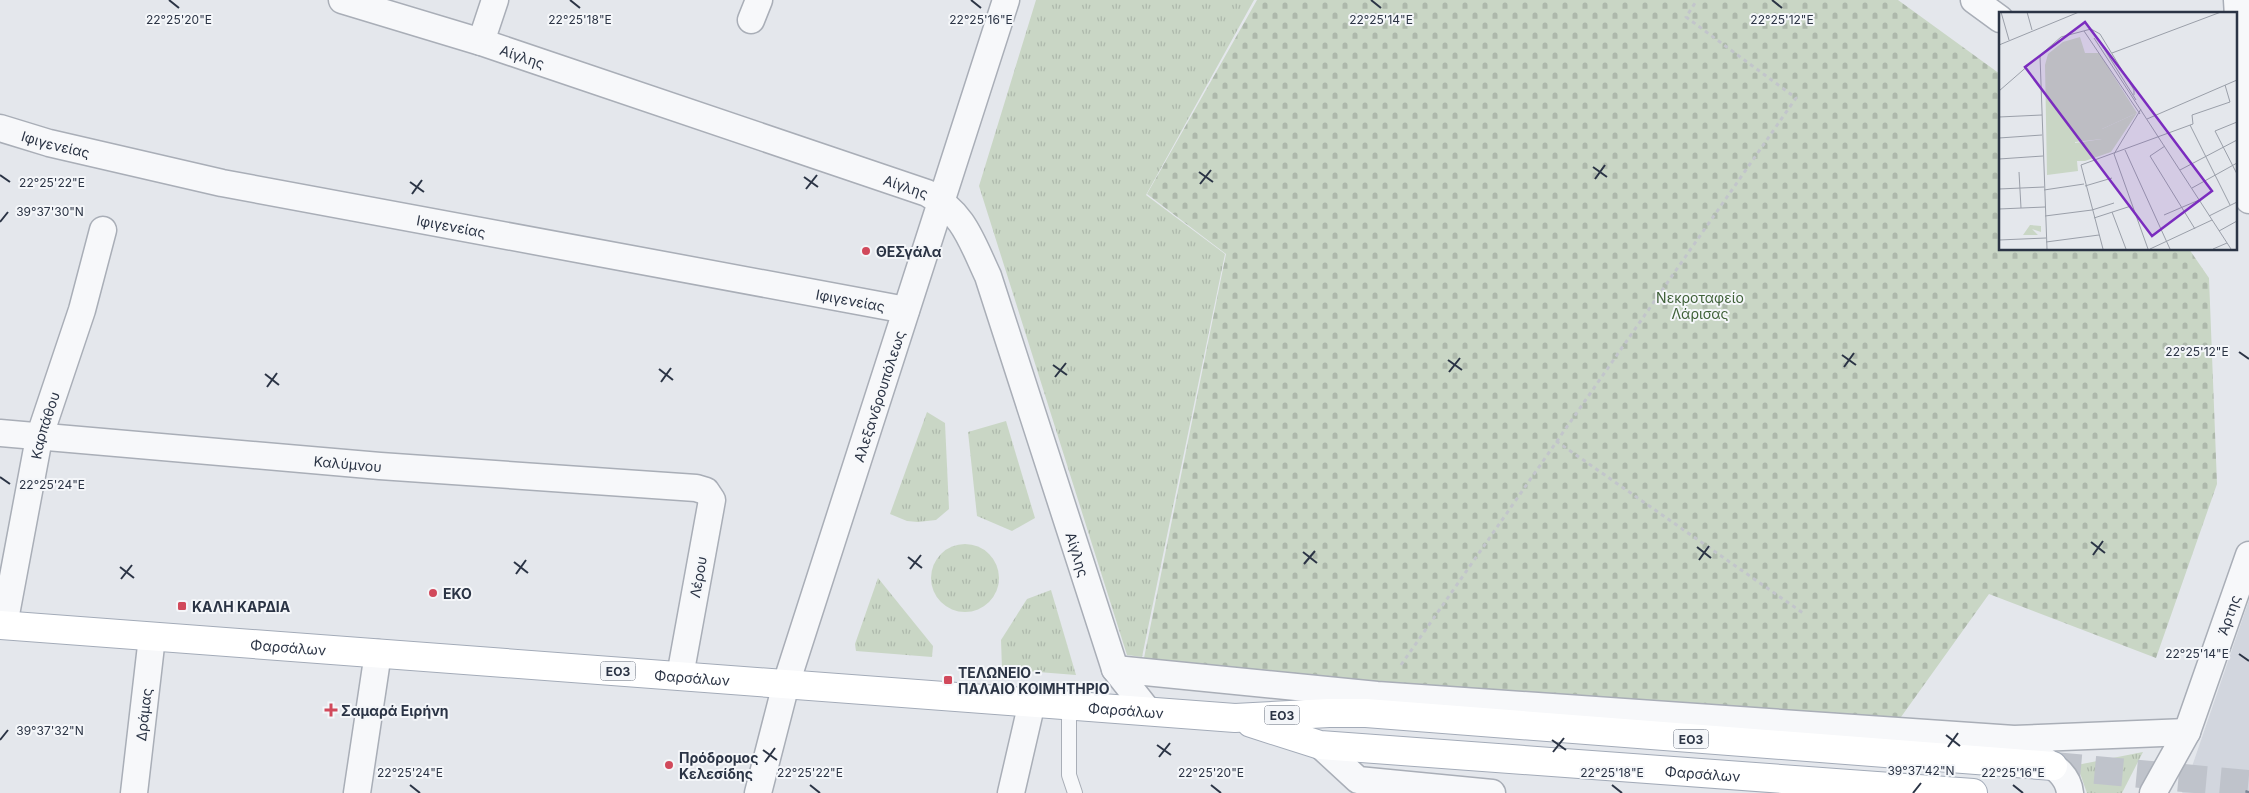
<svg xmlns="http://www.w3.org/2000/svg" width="2249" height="793" viewBox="0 0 2249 793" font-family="Inter,sans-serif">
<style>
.built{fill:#d2d6de}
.grass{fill:url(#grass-tufts)}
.cemetery{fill:url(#cemetery-stones)}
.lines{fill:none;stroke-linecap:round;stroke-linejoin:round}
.primary-tunnel{stroke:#bfc3cb;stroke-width:28;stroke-dasharray:28 14;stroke-linecap:butt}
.lane-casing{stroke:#a9aeb7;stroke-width:16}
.street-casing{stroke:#a9aeb7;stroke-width:29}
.primary-casing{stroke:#a3abb8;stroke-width:30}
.path{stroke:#c2c5cb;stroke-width:3;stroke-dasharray:4 4;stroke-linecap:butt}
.lane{stroke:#f7f8fa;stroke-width:14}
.street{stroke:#f7f8fa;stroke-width:26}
.primary{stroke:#fff;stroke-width:28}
.rail{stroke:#7d8696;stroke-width:4;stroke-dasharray:2.5 5;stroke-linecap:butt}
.ticks{fill:none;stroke:#2b3445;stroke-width:2}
.poi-dot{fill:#d1495b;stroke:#f4f6f9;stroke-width:2}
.labels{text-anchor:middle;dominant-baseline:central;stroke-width:4;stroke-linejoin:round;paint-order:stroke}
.shield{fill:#f4f6f9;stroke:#676e7b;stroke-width:1}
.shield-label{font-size:12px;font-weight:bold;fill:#2b3445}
.street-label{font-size:14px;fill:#2b3445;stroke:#f4f6f9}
.poi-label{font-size:14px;font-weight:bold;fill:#2b3445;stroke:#f4f6f9;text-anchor:start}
.park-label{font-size:14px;fill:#3f6138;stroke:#f4f6f9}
.inset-road{fill:none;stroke:#9a9fa9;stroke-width:1}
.view{fill:#7b2cbf;fill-opacity:0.15;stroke:#7b2cbf;stroke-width:2.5}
.inset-edge{fill:none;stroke:#2b3445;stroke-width:2.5}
.ticks-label{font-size:12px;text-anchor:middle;fill:#2b3445;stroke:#f4f6f9;stroke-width:4;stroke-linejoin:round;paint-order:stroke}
</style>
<defs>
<pattern id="grass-tufts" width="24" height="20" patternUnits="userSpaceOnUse" patternTransform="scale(1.25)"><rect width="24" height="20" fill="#c9d6c5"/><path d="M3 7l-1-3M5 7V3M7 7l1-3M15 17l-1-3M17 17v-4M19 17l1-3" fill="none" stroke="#adb8ab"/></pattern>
<pattern id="cemetery-stones" width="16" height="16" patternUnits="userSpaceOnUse" patternTransform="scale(1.25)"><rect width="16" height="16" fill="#c9d6c5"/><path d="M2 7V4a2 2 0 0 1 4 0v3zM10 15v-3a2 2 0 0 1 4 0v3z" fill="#adb8ab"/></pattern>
</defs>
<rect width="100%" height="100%" fill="#e4e7ec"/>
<path class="built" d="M 2249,600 L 2249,793 L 2182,793 L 2185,787 Z"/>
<g class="grass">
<path d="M 1036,0 L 1254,0 L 1146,195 L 1225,254 L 1142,657 L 1127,655 L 979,186 Z"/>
<path d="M 927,412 L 945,423 L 949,509 L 936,520 L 918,522 L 907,521 L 890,514 Z"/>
<path d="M 1006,421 L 1035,518 L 1012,531 L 977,516 L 968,432 Z"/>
<circle cx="965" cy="578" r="34"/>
<path d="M 878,578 L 933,646 L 932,657 L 856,651 L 855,644 Z"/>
<path d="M 1051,590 L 1076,675 L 1002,669 L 1001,640 L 1027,599 Z"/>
<path d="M 2143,752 L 2122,793 L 2087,793 L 2077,765 Z"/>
</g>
<path class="cemetery" d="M 1257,0 L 1898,0 L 2000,74 L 2000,249 L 2189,249 L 2209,278 L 2217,484 L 2156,658 L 1989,594 L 1901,717 L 1776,716 L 1387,685 L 1144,658 L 1226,254 L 1147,194 Z"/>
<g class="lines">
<path class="primary-tunnel" d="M 2053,766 L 2249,784"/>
<defs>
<path id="lane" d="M 1069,705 L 1069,775 L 1075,793"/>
<g id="street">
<path id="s1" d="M 342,0 L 481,42 L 927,193 C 964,213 971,240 988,276 L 1115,669 L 1148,711"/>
<path d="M 1974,0 L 2000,19"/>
<path d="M 2237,0 L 2249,200"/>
<path d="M 751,20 L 759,0"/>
<path d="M 481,42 L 495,0"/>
<path id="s2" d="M 0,128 L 49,143 L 222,183 L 906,310"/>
<path id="s3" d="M 0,433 L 380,466 L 696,488 L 706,491 L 712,500 L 680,676"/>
<path id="s4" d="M 4,625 L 39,438 L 82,310 L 103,230"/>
<path d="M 1115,669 L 1377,695 L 2014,739 L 2187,732"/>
<path d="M 1320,745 L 1358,780 L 1492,793"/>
<path d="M 2034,753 C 2049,764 2068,772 2070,793"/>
<path id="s5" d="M 134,793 L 152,637"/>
<path d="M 357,793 L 378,653"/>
<path id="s6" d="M 758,793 L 786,684 L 1006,0"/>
<path d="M 1011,793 L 1032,702"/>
<path id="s7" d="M 2153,793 L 2187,732 L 2249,555"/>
</g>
<g id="primary">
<path id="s8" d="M 0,625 L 1235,718 L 1329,713 L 1366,713 L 2053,766"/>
<path id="s9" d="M 1251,723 L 1320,745 L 1973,793"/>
</g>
</defs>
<use href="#lane" class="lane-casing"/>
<use href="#street" class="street-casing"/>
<use href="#primary" class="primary-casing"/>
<g class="path">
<path d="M 1556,441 L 1803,613"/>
<path d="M 1401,665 L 1796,98 L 1686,17 L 1697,0"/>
</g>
<use href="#lane" class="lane"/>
<use href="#street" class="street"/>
<use href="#primary" class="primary"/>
<path class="rail" d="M 2247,793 L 2249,786"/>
</g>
<path class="ticks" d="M 169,0 L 179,8M 570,0 L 580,8M 971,0 L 981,8M 1371,0 L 1381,8M 1772,0 L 1782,8M 1593,167 L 1607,177M 1199,172 L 1213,182M 0,175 L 10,182M 804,177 L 818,187M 1595,179 L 1605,165M 410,182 L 424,192M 1200,184 L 1211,170M 806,189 L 817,175M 412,194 L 422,180M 0,222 L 8,212M 2239,352 L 2249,359M 1842,355 L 1856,365M 1448,360 L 1462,370M 1053,365 L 1067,375M 1844,367 L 1854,353M 659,369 L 673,380M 1449,372 L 1460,358M 265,374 L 279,385M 1055,377 L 1066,363M 661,382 L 671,368M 267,387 L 277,373M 0,477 L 10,484M 2091,542 L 2105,553M 1697,547 L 1711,558M 1303,552 L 1317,563M 2093,555 L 2103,541M 908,557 L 922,568M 1699,560 L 1709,546M 514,562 L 528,573M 1304,564 L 1315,551M 120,567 L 134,578M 910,569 L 921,555M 516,574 L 526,560M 121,579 L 132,565M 2239,654 L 2249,661M 1946,735 L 1960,746M 0,740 L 8,730M 1552,740 L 1566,750M 1157,745 L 1171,755M 1948,747 L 1958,733M 763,750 L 777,760M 1553,752 L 1564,738M 1159,757 L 1170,743M 765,762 L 775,748M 410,785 L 420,793M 810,785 L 820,793M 1211,785 L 1221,793M 1612,785 L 1622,793M 2013,785 L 2023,793M 1913,793 L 1921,783"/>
<g class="poi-dot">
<circle cx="866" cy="251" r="5"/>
<circle cx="433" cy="593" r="5"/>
<rect x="177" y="601" width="10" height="10" rx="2.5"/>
<rect x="943" y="675" width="10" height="10" rx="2.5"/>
<path d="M328.5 702.5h5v5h5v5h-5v5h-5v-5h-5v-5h5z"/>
<circle cx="669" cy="765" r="5"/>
</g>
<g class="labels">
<g class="shield">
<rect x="600.5" y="661.5" width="35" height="19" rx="4"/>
<rect x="1264.5" y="705.5" width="35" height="19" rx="4"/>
<rect x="1673.5" y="729.5" width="35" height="19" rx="4"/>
</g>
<g class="shield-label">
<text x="618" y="671">ΕΟ3</text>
<text x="1282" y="715">ΕΟ3</text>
<text x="1691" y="739">ΕΟ3</text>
</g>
<g class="street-label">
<text stroke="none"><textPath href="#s1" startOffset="189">Αίγλης</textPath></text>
<text stroke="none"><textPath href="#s2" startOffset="58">Ιφιγενείας</textPath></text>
<text stroke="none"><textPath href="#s1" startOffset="594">Αίγλης</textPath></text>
<text stroke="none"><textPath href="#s2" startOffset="462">Ιφιγενείας</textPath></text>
<text stroke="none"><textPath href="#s2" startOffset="868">Ιφιγενείας</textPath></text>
<text stroke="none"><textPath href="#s6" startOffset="415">Αλεξανδρουπόλεως</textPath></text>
<text stroke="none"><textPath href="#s4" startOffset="204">Καρπάθου</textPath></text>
<text stroke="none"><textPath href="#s3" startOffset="349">Καλύμνου</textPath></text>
<text stroke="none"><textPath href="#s1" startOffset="1014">Αίγλης</textPath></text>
<text transform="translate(698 577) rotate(-80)">Λέρου</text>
<text stroke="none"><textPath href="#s7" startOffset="194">Άρτης</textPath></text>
<text stroke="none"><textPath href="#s8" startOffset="289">Φαρσάλων</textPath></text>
<text stroke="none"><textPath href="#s8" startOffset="694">Φαρσάλων</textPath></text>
<text stroke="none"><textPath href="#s8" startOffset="1129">Φαρσάλων</textPath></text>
<text stroke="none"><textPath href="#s5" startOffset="79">Δράμας</textPath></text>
<text stroke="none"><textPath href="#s9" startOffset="456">Φαρσάλων</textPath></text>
</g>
<g class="poi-label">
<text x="876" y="251">ΘΕΣγάλα</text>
<text x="443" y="593">EKO</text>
<text x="192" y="606">ΚΑΛΗ ΚΑΡΔΙΑ</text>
<text x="958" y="672">ΤΕΛΩΝΕΙΟ -<tspan x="958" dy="16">ΠΑΛΑΙΟ ΚΟΙΜΗΤΗΡΙΟ</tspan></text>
<text x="341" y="710">Σαμαρά Ειρήνη</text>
<text x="679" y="757">Πρόδρομος<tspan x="679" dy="16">Κελεσίδης</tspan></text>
</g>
<g class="park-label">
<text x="1700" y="297">Νεκροταφείο<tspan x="1700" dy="16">Λάρισας</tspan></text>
</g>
</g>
<g transform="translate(1999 12)">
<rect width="238" height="238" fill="#e4e7ec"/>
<path d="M 138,101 L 112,140 L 86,149 L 76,149 L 76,131 L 103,127 L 103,117 ZM 31,213 L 42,214 L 42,220 L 33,217 L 39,223 L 24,223 Z" fill="#c9d6c5"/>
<path d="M 81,25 L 86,41 L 100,41 L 138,101 L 103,117 L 103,127 L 76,130 L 79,159 L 48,163 L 46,53 L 49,42 L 64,30 Z" fill="#c9d6c5"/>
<path class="inset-road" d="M 2,0 L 10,28M 28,0 L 33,18M 85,19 L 141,102M 95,26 L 232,237M 99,27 L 137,88M 0,33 L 80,0M 113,41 L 222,0M 41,44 L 48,237M 0,79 L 62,25 L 92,17 L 101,22 L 135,78 L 135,83M 142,97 L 115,142 L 149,237M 0,105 L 43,103M 148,107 L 238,68M 238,110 L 216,119 L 238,162M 191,113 L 231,193M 0,126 L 43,123M 166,134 L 151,144 L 196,217M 126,138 L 171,237M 0,147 L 44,144M 181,158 L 238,128M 20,160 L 22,196M 86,174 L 113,166M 193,176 L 238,151M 0,177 L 45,175M 45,178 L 85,172M 0,197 L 46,195M 113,200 L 127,237M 165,203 L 200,188M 46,204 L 93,198 L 115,191M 210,204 L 238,190M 95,206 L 132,194M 220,219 L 238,209M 0,228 L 47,226M 47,230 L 100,223M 104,237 L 82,153 L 194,112 L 193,103 L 231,90 L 226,73M 151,237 L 213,208M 214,237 L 228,231"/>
<path class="view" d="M 86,10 L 213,179 L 153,224 L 26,55 Z"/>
<rect width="238" height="238" class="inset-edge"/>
</g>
<g class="ticks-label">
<text x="179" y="24">22°25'20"E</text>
<text x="580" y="24">22°25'18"E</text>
<text x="981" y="24">22°25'16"E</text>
<text x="1782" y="24">22°25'12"E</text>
<text x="1381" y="24">22°25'14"E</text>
<text x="52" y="187">22°25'22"E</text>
<text x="50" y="216">39°37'30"N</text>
<text x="2197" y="356">22°25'12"E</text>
<text x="52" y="489">22°25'24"E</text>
<text x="2197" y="658">22°25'14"E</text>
<text x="50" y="735">39°37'32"N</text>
<text x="1921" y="775">39°37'42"N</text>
<text x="410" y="777">22°25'24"E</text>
<text x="810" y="777">22°25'22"E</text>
<text x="1211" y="777">22°25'20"E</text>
<text x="1612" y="777">22°25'18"E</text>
<text x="2013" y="777">22°25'16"E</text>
</g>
</svg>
